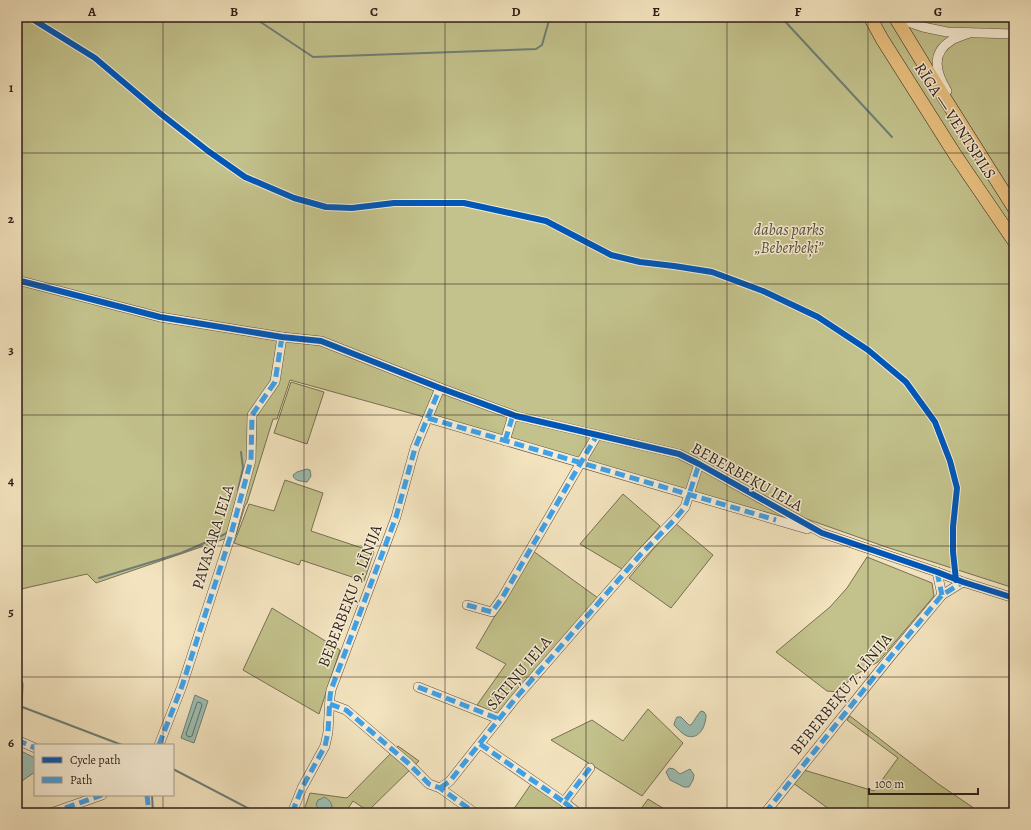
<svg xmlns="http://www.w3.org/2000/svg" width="1031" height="830" viewBox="0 0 1031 830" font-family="Alegreya,serif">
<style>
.green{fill:#c3c28c;stroke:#787053}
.water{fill:#9bbeb3;stroke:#6f7e76}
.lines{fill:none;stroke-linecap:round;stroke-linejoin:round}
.shore{stroke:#646e66;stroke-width:1}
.stream{stroke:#6f7e76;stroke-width:2}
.minor-casing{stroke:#5e5043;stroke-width:10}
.highway-casing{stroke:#2c1f1a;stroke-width:14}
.minor{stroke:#f7edd5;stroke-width:9}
.highway{stroke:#eac280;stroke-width:13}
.quiet{stroke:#3ea2ea;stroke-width:5;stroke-dasharray:10 5;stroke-linecap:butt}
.cycleway-casing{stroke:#f7edd5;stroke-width:8}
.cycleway{stroke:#0057b8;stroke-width:6}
.grid{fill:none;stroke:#2c1f1a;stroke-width:1;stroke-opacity:0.55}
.labels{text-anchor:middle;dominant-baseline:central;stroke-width:3;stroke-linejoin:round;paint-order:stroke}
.street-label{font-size:16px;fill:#2c1f1a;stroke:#f7edd5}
.park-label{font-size:16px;font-style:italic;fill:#59503c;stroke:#f7edd5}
.neatline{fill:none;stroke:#2c1f1a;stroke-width:1.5}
.grid-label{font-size:13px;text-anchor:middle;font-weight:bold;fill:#2c1f1a}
</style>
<rect width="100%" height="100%" fill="#f3e4bf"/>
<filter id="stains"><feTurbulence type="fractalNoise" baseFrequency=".005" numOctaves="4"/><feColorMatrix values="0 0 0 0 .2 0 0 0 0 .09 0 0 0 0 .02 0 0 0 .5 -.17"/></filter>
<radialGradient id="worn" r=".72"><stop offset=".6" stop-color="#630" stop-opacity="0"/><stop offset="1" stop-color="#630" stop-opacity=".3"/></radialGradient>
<g class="green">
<path d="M 17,17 L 1014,17 L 1014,588 L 886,547 L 804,518 L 784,522 L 428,418 L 290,380 L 277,419 L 273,419 L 247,503 L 245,506 L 236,535 L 96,583 L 87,574 L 17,590 Z"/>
<path d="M 291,382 L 324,392 L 307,444 L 274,433 Z"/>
<path d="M 285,480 L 323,493 L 311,531 L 374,552 L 364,581 L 301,560 L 299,565 L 234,543 L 249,504 L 274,511 Z"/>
<path d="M 623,494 L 660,526 L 622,569 L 580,544 Z"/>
<path d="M 675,523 L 713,555 L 671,608 L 629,578 Z"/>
<path d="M 533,551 L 598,598 L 498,715 L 477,705 L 506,664 L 476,648 Z"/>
<path d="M 867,557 L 932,583 L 934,596 L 878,662 L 853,676 L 839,692 L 827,691 L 776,652 L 830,607 L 847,588 Z"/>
<path d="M 272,608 L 340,650 L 319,714 L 243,670 Z"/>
<path d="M 17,665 L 23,684 L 22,711 L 17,709 Z"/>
<path d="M 648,709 L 683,743 L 642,796 L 551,740 L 592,720 L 623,741 Z"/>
<path d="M 850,716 L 937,783 L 981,813 L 827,813 L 829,809 L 793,783 L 804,770 L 874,791 L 898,758 L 847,720 Z"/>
<path d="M 398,746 L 419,761 L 368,811 L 353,801 L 345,813 L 303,813 L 310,793 L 347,798 Z"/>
<path d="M 531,784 L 563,806 L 557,813 L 511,813 L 527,790 Z"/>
<path d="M 648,799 L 671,813 L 638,813 Z"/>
</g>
<g class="water">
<path d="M 307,469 L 310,470 L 311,476 L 307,482 C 301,481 294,481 293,475 L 297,472 Z"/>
<path d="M 195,695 L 208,701 L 194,743 L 181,738 Z"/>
<path d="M 701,711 L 704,712 L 706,715 C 706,725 700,740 687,736 C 682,734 678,729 674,725 L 675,721 L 677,717 L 681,717 L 689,725 L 691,725 C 695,720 697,715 701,711 Z"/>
<path d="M 21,751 L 35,758 L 35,772 L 22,781 L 17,780 L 17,754 Z"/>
<path d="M 669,768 L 674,769 L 680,774 L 690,769 L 694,775 L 693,780 L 689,787 L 684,787 L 670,780 L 666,772 Z"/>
<path d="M 324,797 C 329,799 332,803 332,808 L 322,811 L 319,809 L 316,805 L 318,800 L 321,799 Z"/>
</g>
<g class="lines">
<path class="shore" d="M 198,702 L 201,703 L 202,705 L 192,736 L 189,737 L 187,736 L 186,734 L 197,703 Z"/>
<g class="stream">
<path d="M 253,17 L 313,57 L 536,49 L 542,45 L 550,17"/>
<path d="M 781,17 L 892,137"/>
<path d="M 238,490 L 243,468 L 241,452"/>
<path d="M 99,578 L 181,553 L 223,535 L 229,531"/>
<path d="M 17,705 L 122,745"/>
<path d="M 173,769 L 257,813"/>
<path d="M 152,795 L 153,813"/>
</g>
<defs>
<g id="minor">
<path d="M 905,17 L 911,23 L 923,27 L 947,32 L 1014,34"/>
<path d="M 947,91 C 936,73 930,53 952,40 C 957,37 964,35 969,33"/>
<path d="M 17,280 L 160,317 L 282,337 L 321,341 L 440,388 L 516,416 L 679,454 L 699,464 L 822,533 L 937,572 L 963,582 L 1014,598"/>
<path d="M 428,418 L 807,529"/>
<path d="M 505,441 L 513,415"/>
<path d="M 937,572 L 942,595"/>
<path d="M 467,605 L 492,612 L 502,598 L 597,435"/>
<path d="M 418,687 L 499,719"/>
<path d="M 330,704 L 346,710 L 408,763 L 429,784 L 440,788 L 475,813"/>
<path d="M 17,740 L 35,748"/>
<path d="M 480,744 L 564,802 L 590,768"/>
<path d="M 159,745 L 182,686 L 230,538 L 251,460 L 252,415 L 275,382 L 282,337"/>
<path d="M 440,788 L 450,781 L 515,699 L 641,554 L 675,519 L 685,507 L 699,464"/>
<path d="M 564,802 L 578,813"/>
<path d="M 51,813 L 102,795"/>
<path d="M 292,813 L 302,788 L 325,746 L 328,732 L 330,697 L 331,690 L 396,517 L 415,448 L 440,388"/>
<path d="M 765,813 L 891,656 L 942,595 L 963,582"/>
</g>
<g id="highway">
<path d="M 870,17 L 882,39 L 956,156 L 1014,241"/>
<path d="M 895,17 L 937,86 L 1014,208"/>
</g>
</defs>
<use href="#minor" class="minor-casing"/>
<use href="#highway" class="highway-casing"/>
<use href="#minor" class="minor"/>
<use href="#highway" class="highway"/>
<g class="quiet">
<path d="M 428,418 L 776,520"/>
<path d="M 505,441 L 513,415"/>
<path d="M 937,572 L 942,595"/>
<path d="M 467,605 L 492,612 L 502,598 L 597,435"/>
<path d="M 418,687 L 499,719"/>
<path d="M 330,704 L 346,710 L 408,763 L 429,784 L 440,788 L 475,813"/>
<path d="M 17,740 L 35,748"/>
<path d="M 480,744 L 564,802 L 590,768"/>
<path d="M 159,745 L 182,686 L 230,538 L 251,460 L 252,415 L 275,382 L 282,337"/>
<path d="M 440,788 L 450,781 L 515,699 L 641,554 L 675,519 L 685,507 L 699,464"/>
<path d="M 147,795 L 149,813"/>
<path d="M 564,802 L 578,813"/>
<path d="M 51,813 L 102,795"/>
<path d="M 292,813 L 302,788 L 325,746 L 328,732 L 330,697 L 331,690 L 396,517 L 415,448 L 440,388"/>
<path d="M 765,813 L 891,656 L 942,595 L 963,582"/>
</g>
<defs>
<g id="cycleway">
<path d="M 29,17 L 95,58 L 161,114 L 208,151 L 245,177 L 294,198 L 326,207 L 352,208 L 394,203 L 464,203 L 546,221 L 611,255 L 640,262 L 674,266 L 712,272 L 763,291 L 818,317 L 868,350 L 906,382 L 935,422 L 950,461 L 957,488 L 953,527 L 953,552 L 956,580"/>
<path d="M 17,280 L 160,317 L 282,337 L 321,341 L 440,388 L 516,416 L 679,454 L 699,464 L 822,533 L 937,572 L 963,582 L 1014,598"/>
</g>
</defs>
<use href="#cycleway" class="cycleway-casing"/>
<use href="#cycleway" class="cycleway"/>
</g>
<path class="grid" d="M 163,17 L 163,745M 304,17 L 304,813M 445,17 L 445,813M 586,17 L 586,813M 727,17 L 727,813M 868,17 L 868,813M 17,153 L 1014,153M 17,284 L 1014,284M 17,415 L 1014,415M 17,546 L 1014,546M 17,677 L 1014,677M 163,795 L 163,813"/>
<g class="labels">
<g class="street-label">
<text transform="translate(955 121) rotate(57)">RĪGA — VENTSPILS</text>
<text transform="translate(747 477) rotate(29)">BEBERBEĶU IELA</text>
<text transform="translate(213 537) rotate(-73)">PAVASARA IELA</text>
<text transform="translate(350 596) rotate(-69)">BEBERBEĶU 9. LĪNIJA</text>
<text transform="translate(519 673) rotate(-50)">SĀTIŅU IELA</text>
<text transform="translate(841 694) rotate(-51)">BEBERBEĶU 7. LĪNIJA</text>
</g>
<g class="park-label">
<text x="789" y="230">dabas parks<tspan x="789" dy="18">„Beberbeķi”</tspan></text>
</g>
</g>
<rect width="1031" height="830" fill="none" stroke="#f3e4bf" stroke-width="44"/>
<rect x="34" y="744" width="140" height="52" fill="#f7edd5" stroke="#a69b8a"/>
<rect x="42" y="757" width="20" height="6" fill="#0057b8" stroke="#a69b8a"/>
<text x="70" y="764" font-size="12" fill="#2c1f1a">Cycle path</text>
<rect x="42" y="777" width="20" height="6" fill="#3ea2ea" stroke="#a69b8a"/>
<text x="70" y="784" font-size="12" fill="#2c1f1a">Path</text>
<path d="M869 788v6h109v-6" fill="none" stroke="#2c1f1a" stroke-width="2"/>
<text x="875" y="788" font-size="12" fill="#2c1f1a" stroke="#f7edd5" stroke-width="3" paint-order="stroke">100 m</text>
<rect x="22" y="22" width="987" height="786" class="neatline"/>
<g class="grid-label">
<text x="92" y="16">A</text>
<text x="234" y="16">B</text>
<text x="374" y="16">C</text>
<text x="516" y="16">D</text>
<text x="656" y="16">E</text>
<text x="798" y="16">F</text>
<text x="938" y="16">G</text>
<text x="11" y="92">1</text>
<text x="11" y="223">2</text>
<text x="11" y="354">3</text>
<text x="11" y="485">4</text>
<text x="11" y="616">5</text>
<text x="11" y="747">6</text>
</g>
<rect width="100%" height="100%" filter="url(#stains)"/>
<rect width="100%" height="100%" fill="url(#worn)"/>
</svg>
